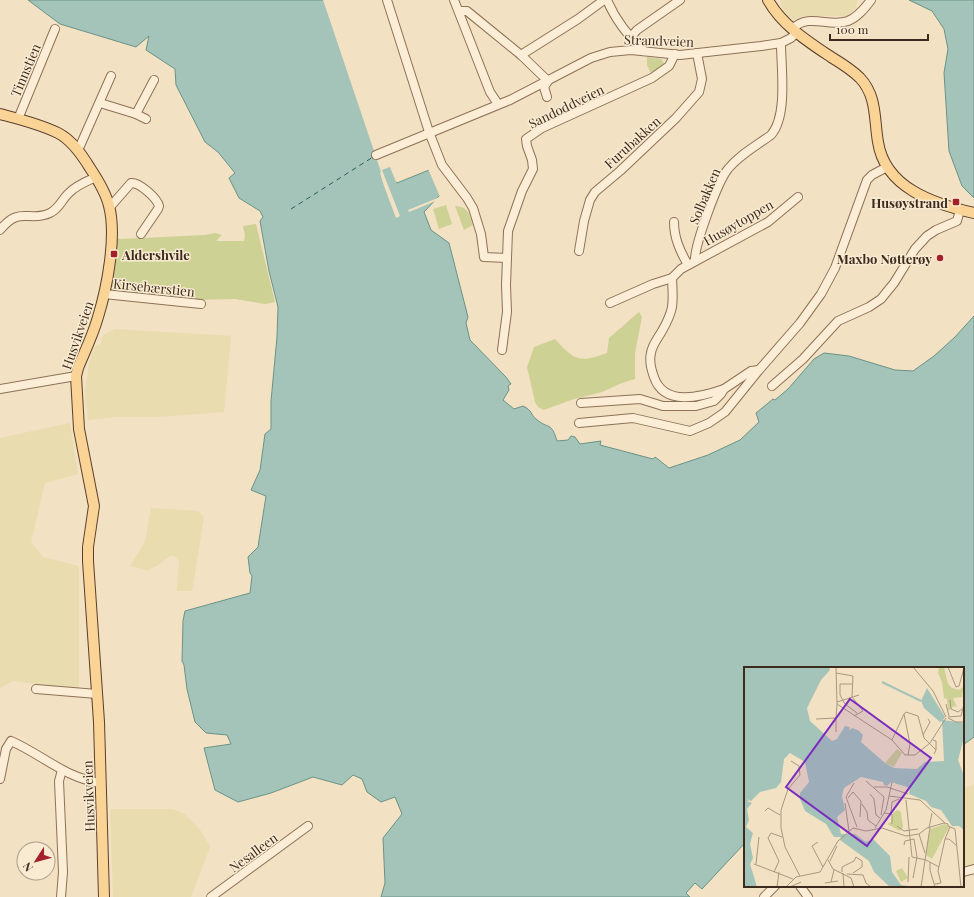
<svg xmlns="http://www.w3.org/2000/svg" width="974" height="897" viewBox="0 0 974 897" font-family="'Playfair Display',serif">
<style>
.farmland{fill:#e9dcae}
.green{fill:#ced194}
.water{fill:#a4c4b9;stroke:#6a9387}
.pier{fill:#f2e1c2}
.lines{fill:none;stroke-linecap:round;stroke-linejoin:round}
.ferry{stroke:#2a5d57;stroke-width:1;stroke-dasharray:5 4;stroke-linecap:butt}
.minor-casing{stroke:#8e7157;stroke-width:10}
.major-casing{stroke:#5b3f2c;stroke-width:12}
.minor{stroke:#fceed6;stroke-width:8}
.major{stroke:#f9d496;stroke-width:10}
.poi-dot{fill:#a3212a;stroke:#f9ebd2;stroke-width:1.5}
.labels{text-anchor:middle;dominant-baseline:central;stroke-width:3;stroke-linejoin:round;paint-order:stroke}
.street-label{font-size:13px;fill:#3c2a1d;stroke:#f9ebd2}
.poi-label{font-size:13px;font-weight:bold;fill:#3c2a1d;stroke:#f9ebd2;text-anchor:end}
.inset-river{fill:none;stroke:#a4c4b9;stroke-width:2}
.inset-road{fill:none;stroke:#a99880;stroke-width:1}
.view{fill:#7b2cbf;fill-opacity:0.15;stroke:#7b2cbf;stroke-width:2}
.inset-edge{fill:none;stroke:#3c2a1d;stroke-width:2}
</style>
<rect width="100%" height="100%" fill="#f2e1c2"/>
<g class="farmland">
<path d="M 780,0 L 858,0 L 856,8 L 847,16 L 804,16 L 793,20 L 783,9 Z"/>
<path d="M 115,329 L 231,336 L 224,412 L 159,417 L 115,417 L 88,420 L 85,392 L 89,364 L 94,347 L 101,344 L 103,335 Z"/>
<path d="M 70,423 L 78,474 L 45,483 L 31,542 L 43,557 L 79,566 L 79,689 L 13,681 L 0,688 L 0,438 Z"/>
<path d="M 151,508 L 198,511 L 204,517 L 192,591 L 177,591 L 179,562 L 175,556 L 170,556 L 157,566 L 147,570 L 130,566 L 145,542 Z"/>
<path d="M 974,784 L 974,864 L 963,867 L 963,789 Z"/>
<path d="M 110,809 L 172,809 L 185,814 L 200,830 L 210,847 L 191,897 L 113,897 Z"/>
</g>
<g class="green">
<path d="M 647,57 L 661,59 L 666,66 L 652,75 L 647,65 Z"/>
<path d="M 446,205 L 452,224 L 439,229 L 433,209 Z"/>
<path d="M 455,206 C 469,207 469,214 473,225 L 464,230 Z"/>
<path d="M 256,224 L 275,302 L 265,304 L 235,299 L 194,300 L 109,293 C 113,274 117,256 115,237 L 120,239 L 205,235 L 215,233 L 222,235 L 216,241 L 244,241 L 245,235 L 243,226 Z"/>
<path d="M 639,312 L 642,317 L 635,353 L 635,379 L 622,383 L 602,392 L 571,400 L 544,410 L 538,407 L 535,402 L 527,367 L 534,347 L 555,339 C 575,361 579,363 607,353 L 609,338 Z"/>
</g>
<g class="water">
<path d="M 28,0 L 324,0 L 381,169 L 391,166 L 397,183 L 429,170 L 440,195 L 424,212 L 431,230 L 449,243 L 468,317 L 466,323 L 470,340 L 506,377 L 511,384 L 508,386 L 509,390 L 503,400 L 514,409 L 523,406 C 533,411 530,414 536,419 C 549,430 551,421 557,441 L 568,440 L 571,436 L 575,437 L 580,444 L 601,441 L 600,445 L 653,459 L 655,457 L 659,460 L 669,468 L 708,455 L 740,440 L 759,422 L 756,413 L 773,399 L 775,400 L 788,389 L 814,359 L 824,353 L 849,356 L 895,370 L 913,371 L 934,356 L 955,337 L 974,316 L 974,737 L 963,745 L 963,668 L 745,668 L 745,843 L 702,889 L 695,883 L 686,893 L 690,897 L 381,897 L 385,883 L 383,838 L 402,814 L 395,797 L 381,802 L 367,792 L 362,779 L 353,775 L 342,785 L 313,777 L 271,793 L 238,802 L 215,790 L 204,748 L 231,744 L 227,735 L 206,733 L 195,722 L 187,689 L 184,665 L 182,661 L 183,621 L 185,611 L 250,593 L 252,576 L 250,573 L 248,557 L 258,547 L 266,496 L 251,490 L 260,470 L 265,434 L 271,429 L 271,401 L 277,337 L 278,307 L 269,271 L 260,221 L 263,217 L 260,211 L 239,198 L 229,178 L 235,173 L 218,152 L 205,142 L 176,85 L 175,69 L 146,50 L 149,36 L 136,47 L 60,24 Z"/>
<path d="M 909,0 L 974,0 L 974,198 L 962,186 L 949,151 L 944,73 L 948,49 L 944,29 L 932,11 Z"/>
</g>
<path class="pier" d="M 323,0 L 326,0 L 382,167 L 392,164 L 398,180 L 430,168 L 442,196 L 438,200 L 409,212 L 408,210 L 440,197 L 428,169 L 396,182 L 390,167 L 382,170 L 400,216 L 396,218 L 384,186 L 380,173 L 381,172 Z"/>
<g class="lines">
<path class="ferry" d="M 291,209 L 373,157"/>
<defs>
<g id="minor">
<path d="M 387,0 L 429,132 L 442,165 L 467,198 L 473,208 L 481,234 L 484,257 L 507,258"/>
<path d="M 454,0 L 490,92 L 498,104"/>
<path d="M 607,0 C 615,19 629,37 644,51"/>
<path d="M 459,11 L 467,11 L 521,55 L 578,19 L 604,0"/>
<path d="M 792,29 C 810,12 828,28 848,21 C 858,17 865,8 871,0"/>
<path d="M 631,37 L 637,30 L 680,0"/>
<path d="M 521,55 L 548,81 L 544,87 L 547,97"/>
<path d="M 100,103 L 136,114 L 154,80"/>
<path d="M 136,114 L 146,119"/>
<path d="M 18,119 L 55,29"/>
<path d="M 77,150 L 80,146 L 111,76"/>
<path d="M 376,155 L 510,100 L 591,58 L 610,52 L 631,50 L 680,55 L 761,46 L 781,43 L 791,38 L 796,33"/>
<path d="M 110,207 L 131,183 C 139,182 157,198 159,206 L 158,209 L 141,234"/>
<path d="M 674,222 C 674,238 680,251 688,265"/>
<path d="M 0,230 C 20,205 29,223 50,213 C 60,208 62,199 69,193 C 75,186 87,181 96,177"/>
<path d="M 579,251 L 584,221 L 590,200 L 595,192 L 620,171 L 676,118 L 699,92 L 702,79 L 697,53"/>
<path d="M 695,261 C 694,246 718,181 728,169 C 739,155 756,146 771,135 C 788,116 781,68 781,43"/>
<path d="M 104,294 L 201,304"/>
<path d="M 610,303 L 653,284 L 672,278"/>
<path d="M 502,350 L 507,312 L 506,285 L 508,231 L 522,191 L 533,169 L 532,160 L 527,146 L 526,139 L 542,128 L 652,78 L 669,66 L 675,54"/>
<path d="M 772,386 L 803,359 L 838,321 L 869,307 L 881,299 L 894,283 L 915,249 L 927,236 L 936,230 L 957,221 L 960,210"/>
<path d="M 0,389 L 76,376"/>
<path d="M 724,389 C 701,397 664,407 654,377 C 651,369 649,361 651,353 C 652,345 658,338 662,331 C 675,308 673,303 672,278 L 681,269 L 768,222 L 798,197"/>
<path d="M 581,403 L 640,399 L 663,406 L 696,406 L 714,401 L 721,394 L 724,389 L 751,371 L 759,370"/>
<path d="M 579,423 L 633,418 L 690,431 L 709,423 L 725,412 L 759,370 L 800,323 L 821,294 L 835,268 L 867,180 L 872,175 L 887,167"/>
<path d="M 36,689 L 97,694"/>
<path d="M 0,779 L 6,749 L 11,741 C 43,755 65,778 101,783"/>
<path d="M 963,872 L 974,869"/>
<path d="M 800,886 L 808,897"/>
<path d="M 61,897 L 63,872 L 59,781 L 62,770"/>
<path d="M 211,897 L 308,826"/>
<path d="M 764,897 L 775,886"/>
</g>
<g id="major">
<path d="M 768,0 C 782,25 807,41 831,57 C 841,63 852,70 860,78 C 877,96 874,119 878,142 C 885,188 934,204 974,213"/>
<path d="M 0,114 C 19,119 40,124 58,133 C 72,140 82,155 90,168 C 98,180 106,193 109,206 C 117,236 107,288 98,317 C 93,335 85,351 78,368 L 76,376 L 79,429 L 94,506 L 88,547 L 88,561 L 99,722 L 104,897"/>
</g>
</defs>
<use href="#minor" class="minor-casing"/>
<use href="#major" class="major-casing"/>
<use href="#minor" class="minor"/>
<use href="#major" class="major"/>
</g>
<g class="poi-dot">
<rect x="952" y="198" width="8" height="8" rx="2"/>
<rect x="110" y="250" width="8" height="8" rx="2"/>
<circle cx="940" cy="258" r="4"/>
</g>
<g class="labels">
<g class="street-label">
<text transform="translate(659 40) rotate(2)">Strandveien</text>
<text transform="translate(25 70) rotate(-67)">Tinnstien</text>
<text transform="translate(566 106) rotate(-26)">Sandoddveien</text>
<text transform="translate(632 142) rotate(-42)">Furubakken</text>
<text transform="translate(704 196) rotate(-67)">Solbakken</text>
<text transform="translate(738 222) rotate(-30)">Husøytoppen</text>
<text transform="translate(154 287) rotate(6)">Kirsebærstien</text>
<text transform="translate(77 335) rotate(-71)">Husvikveien</text>
<text transform="translate(88 796) rotate(-92)">Husvikveien</text>
<text transform="translate(253 852) rotate(-36)">Nesalleen</text>
</g>
<g class="poi-label">
<text x="948" y="202">Husøystrand</text>
<text x="122" y="254" text-anchor="start">Aldershvile</text>
<text x="932" y="258">Maxbo Nøtterøy</text>
</g>
</g>
<g transform="translate(744 667)">
<rect width="220" height="220" fill="#f2e1c2"/>
<path d="M 195,0 L 200,0 L 204,17 L 208,21 L 215,23 L 220,19 L 218,30 L 209,31 L 213,40 L 210,39 L 204,44 L 203,32 L 200,31 L 198,15 L 194,6 ZM 153,82 L 158,86 L 150,100 L 141,96 ZM 153,143 L 157,145 L 159,160 L 156,164 L 143,157 L 147,155 L 149,146 ZM 201,157 L 205,160 L 188,192 L 182,188 L 186,162 L 193,167 L 186,162 ZM 158,201 L 164,211 L 157,215 L 152,204 Z" fill="#ced194"/>
<path d="M 0,0 L 85,0 L 86,3 L 77,13 L 63,41 L 66,54 L 88,74 L 93,72 L 101,59 L 106,60 L 105,63 L 109,61 L 115,64 L 119,68 L 117,75 L 141,96 L 150,101 L 173,102 L 181,95 L 200,94 L 198,54 L 196,55 L 180,41 L 177,34 L 183,21 L 201,50 L 199,53 L 220,56 L 220,70 L 214,93 L 220,109 L 220,163 L 215,159 L 208,159 L 197,143 L 187,140 L 182,134 L 165,127 L 166,121 L 147,115 L 143,119 L 140,118 L 139,115 L 117,110 L 100,121 L 98,129 L 101,143 L 93,150 L 97,167 L 111,167 L 122,175 L 129,172 L 146,189 L 148,205 L 157,218 L 171,220 L 146,220 L 130,205 L 125,194 L 96,173 L 97,170 L 90,170 L 82,157 L 61,144 L 56,132 L 56,126 L 65,115 L 61,95 L 46,86 L 40,92 L 37,115 L 32,121 L 16,125 L 7,134 L 3,132 L 5,134 L 3,134 L 8,136 L 3,142 L 5,153 L 2,160 L 9,166 L 6,177 L 9,191 L 6,197 L 13,220 L 1,220 Z" fill="#a4c4b9"/>
<path class="inset-river" d="M 138,15 L 177,34"/>
<path class="inset-road" d="M 92,0 L 93,37 L 148,73 L 161,88 L 171,88 L 186,76 L 202,51M 169,0 L 189,24 L 202,50M 204,0 L 212,20 L 215,19 L 220,1M 92,6 L 109,9 L 108,30 L 119,44 L 110,49M 108,17 L 96,17 L 96,28 L 101,37 L 113,46M 206,33 L 207,42 L 214,45 L 218,42M 93,35 L 115,28M 202,37 L 205,49M 160,47 L 162,45 L 174,49 L 180,71 L 192,83 L 190,87M 160,47 L 166,77 L 164,88M 204,50 L 217,49 L 220,37M 92,51 L 92,65M 204,51 L 212,55 L 220,55M 72,52 L 92,51 L 93,37M 179,68 L 186,55 L 184,52M 148,73 L 160,47M 189,73 L 192,74 L 192,83M 47,94 L 55,99 L 56,108 L 44,122 L 37,143 L 37,161 L 41,180 L 56,209M 122,114 L 140,130 L 137,148M 110,116 L 102,130 L 113,160M 130,120 L 143,120 L 164,127M 126,127 L 130,132 L 132,148 L 136,151M 145,129 L 176,133 L 201,156M 104,131 L 109,125 L 117,134 L 116,150M 162,133 L 168,190 L 182,193 L 195,200M 101,136 L 105,164M 118,137 L 123,145 L 124,153 L 132,159M 21,144 L 24,141 L 36,148M 140,146 L 148,147 L 148,157M 147,146 L 148,135 L 155,132M 153,159 L 160,164 L 174,162M 204,159 L 211,162 L 217,220M 131,161 L 142,143 L 148,115M 185,161 L 188,146M 175,167 L 181,186M 201,172 L 206,160M 74,175 L 68,179 L 79,200M 160,178 L 161,174 L 170,172 L 173,190 L 169,211M 84,193 L 89,202 L 107,211 L 110,220M 86,194 L 93,179M 186,195 L 186,203 L 191,220M 10,197 L 49,212M 12,197 L 15,170M 30,205 L 35,194 L 24,171 L 27,166 L 38,170M 98,205 L 98,200 L 110,194 L 112,190 L 118,194 L 118,200 L 109,206M 99,206 L 100,220M 103,207 L 119,208 L 122,216 L 127,220M 87,215 L 90,203M 164,215 L 165,190M 81,216 L 94,214M 191,217 L 197,216 L 194,204 L 201,172 L 205,172 L 213,179M 33,220 L 35,205M 42,220 L 52,210 L 76,205 L 94,174 L 109,161 L 122,164 L 138,161 L 162,169 L 175,167 L 183,161 L 200,156 L 204,157 L 204,159M 46,220 L 57,215M 177,220 L 186,160"/>
<path class="view" d="M 106,32 L 187,91 L 123,179 L 42,120 Z"/>
<rect width="220" height="220" class="inset-edge"/>
</g>
<g transform="translate(36 861) rotate(234)"><circle r="19" fill="#f9ebd2" stroke="#ad9e8a"/>
<path d="M0-3L7 15L0 10L-7 15Z" fill="#a3212a"/>
<text y="-6" font-size="11" font-weight="bold" text-anchor="middle" fill="#3c2a1d">N</text>
</g>
<path d="M830 34v6h98v-6" fill="none" stroke="#3c2a1d" stroke-width="2"/>
<text x="836" y="34" font-size="12" fill="#3c2a1d" stroke="#f9ebd2" stroke-width="3" paint-order="stroke">100 m</text>
</svg>
